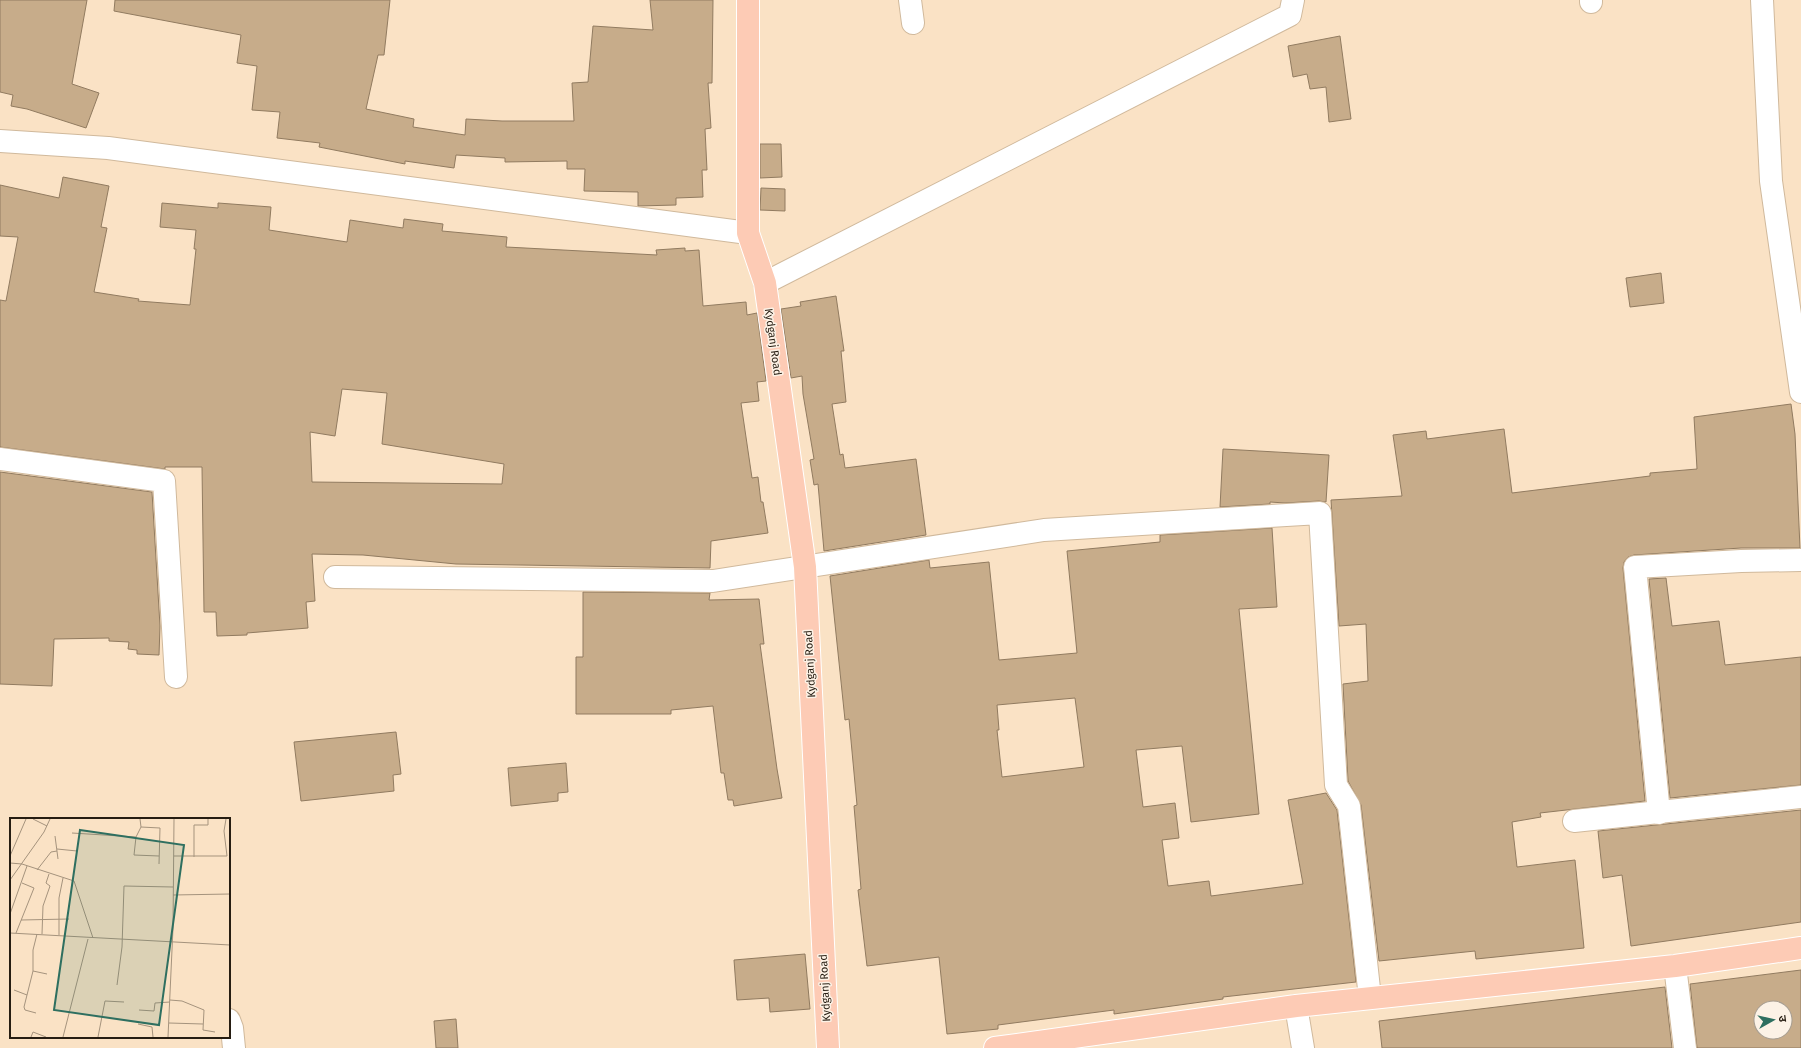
<svg xmlns="http://www.w3.org/2000/svg" width="1801" height="1048" viewBox="0 0 1801 1048" font-family="'Fira Sans','Noto Sans Devanagari',sans-serif">
<style>
.building{fill:#c7ac8a;stroke:#917b60;fill-rule:evenodd}
.lines{fill:none;stroke-linecap:round;stroke-linejoin:round}
.minor-casing{stroke:#d0b99c;stroke-width:24}
.major-casing{stroke:#fff;stroke-width:24}
.minor{stroke:#fff;stroke-width:22}
.major{stroke:#fdcbb5;stroke-width:22}
.labels{text-anchor:middle;dominant-baseline:central;stroke-width:3;stroke-linejoin:round;paint-order:stroke}
.street-label{font-size:11px;fill:#261d12;stroke:#fcf2e6}
.inset-road{fill:none;stroke:#a5937d;stroke-width:1}
.view{fill:#2e6f60;fill-opacity:0.15;stroke:#2e6f60;stroke-width:2}
.inset-edge{fill:none;stroke:#261d12;stroke-width:2}
</style>
<rect width="100%" height="100%" fill="#fae2c5"/>
<g class="building">
<path d="M 0,0 L 87,0 L 72,84 L 99,93 L 86,128 L 27,109 L 11,106 L 13,95 L 0,92 Z"/>
<path d="M 115,0 L 390,0 L 384,55 L 378,55 L 366,109 L 414,119 L 413,127 L 465,135 L 466,119 L 502,121 L 574,121 L 572,83 L 588,82 L 593,26 L 653,30 L 650,0 L 713,0 L 712,83 L 708,83 L 711,128 L 705,129 L 707,170 L 702,170 L 703,197 L 676,198 L 676,205 L 638,206 L 638,192 L 584,191 L 585,169 L 567,169 L 567,161 L 505,162 L 505,158 L 456,155 L 454,168 L 405,161 L 405,164 L 319,147 L 320,143 L 277,138 L 280,112 L 252,110 L 257,66 L 237,63 L 241,35 L 114,11 Z"/>
<path d="M 1340,36 L 1351,119 L 1329,122 L 1326,87 L 1310,89 L 1307,74 L 1293,77 L 1288,46 Z"/>
<path d="M 760,144 L 781,144 L 782,177 L 760,178 Z"/>
<path d="M 63,177 L 109,186 L 101,227 L 107,228 L 94,292 L 139,299 L 138,301 L 190,305 L 196,249 L 194,249 L 196,230 L 160,227 L 162,203 L 218,208 L 218,203 L 271,207 L 269,230 L 347,242 L 350,220 L 403,228 L 404,219 L 443,224 L 442,231 L 507,237 L 506,247 L 657,255 L 656,250 L 685,248 L 685,251 L 699,250 L 703,306 L 746,302 L 747,315 L 757,313 L 766,381 L 757,382 L 759,401 L 741,403 L 752,478 L 758,477 L 761,502 L 763,502 L 768,533 L 711,541 L 710,568 L 456,564 L 363,555 L 312,554 L 315,601 L 306,602 L 308,628 L 247,633 L 247,635 L 217,636 L 216,612 L 204,612 L 202,467 L 165,467 L 165,469 L 0,447 L 0,300 L 6,301 L 18,237 L 0,236 L 0,185 L 59,198 ZM 342,389 L 387,393 L 382,444 L 504,464 L 502,484 L 312,482 L 310,432 L 335,436 Z"/>
<path d="M 761,188 L 785,189 L 785,211 L 760,210 Z"/>
<path d="M 1661,273 L 1664,303 L 1630,307 L 1626,278 Z"/>
<path d="M 836,296 L 844,351 L 841,351 L 846,402 L 832,404 L 840,455 L 843,454 L 845,468 L 916,459 L 926,535 L 824,551 L 818,484 L 814,485 L 810,460 L 814,459 L 803,394 L 802,376 L 791,378 L 781,309 L 801,306 L 800,302 Z"/>
<path d="M 1791,404 L 1795,434 L 1800,548 L 1741,548 L 1634,555 L 1628,557 L 1624,562 L 1623,568 L 1645,801 L 1540,813 L 1541,817 L 1512,822 L 1517,867 L 1575,860 L 1584,948 L 1476,959 L 1475,951 L 1379,961 L 1361,805 L 1348,781 L 1343,684 L 1368,681 L 1366,624 L 1339,626 L 1331,500 L 1402,496 L 1393,435 L 1426,431 L 1427,439 L 1504,429 L 1512,493 L 1650,476 L 1650,473 L 1697,469 L 1694,417 Z"/>
<path d="M 1223,449 L 1329,455 L 1326,502 L 1319,501 L 1285,503 L 1270,502 L 1270,504 L 1220,507 Z"/>
<path d="M 0,472 L 152,492 L 160,626 L 159,655 L 137,654 L 137,650 L 128,649 L 129,642 L 109,641 L 109,638 L 54,639 L 52,686 L 0,684 Z"/>
<path d="M 1272,528 L 1277,607 L 1239,609 L 1259,814 L 1191,822 L 1182,746 L 1136,750 L 1143,807 L 1175,803 L 1179,838 L 1162,840 L 1168,886 L 1209,881 L 1211,896 L 1303,884 L 1288,800 L 1326,793 L 1337,810 L 1356,982 L 1223,997 L 1223,999 L 1114,1014 L 1114,1010 L 998,1025 L 998,1029 L 947,1034 L 939,957 L 867,966 L 858,890 L 861,889 L 854,806 L 857,805 L 849,719 L 845,720 L 830,576 L 929,560 L 930,568 L 989,562 L 999,660 L 1077,653 L 1067,551 L 1160,542 L 1160,535 ZM 1075,698 L 1084,767 L 1002,777 L 997,730 L 999,730 L 997,705 Z"/>
<path d="M 1666,578 L 1672,626 L 1719,621 L 1725,665 L 1801,657 L 1801,785 L 1670,798 L 1649,579 Z"/>
<path d="M 583,592 L 710,593 L 709,600 L 759,599 L 764,644 L 760,644 L 777,769 L 782,798 L 734,806 L 733,800 L 728,800 L 724,773 L 721,773 L 713,706 L 671,710 L 671,714 L 576,714 L 576,657 L 583,657 Z"/>
<path d="M 396,732 L 401,774 L 393,775 L 394,791 L 301,801 L 294,742 Z"/>
<path d="M 566,763 L 568,792 L 558,793 L 558,801 L 511,806 L 508,768 Z"/>
<path d="M 1801,810 L 1801,922 L 1631,946 L 1622,875 L 1603,878 L 1598,831 Z"/>
<path d="M 805,954 L 810,1009 L 770,1012 L 769,998 L 737,1000 L 734,960 Z"/>
<path d="M 1801,970 L 1801,1048 L 1697,1048 L 1690,984 ZM 1761,1008 L 1785,1008 L 1785,1032 L 1761,1032 Z"/>
<path d="M 1665,987 L 1672,1048 L 1382,1048 L 1379,1021 Z"/>
<path d="M 456,1019 L 458,1048 L 436,1048 L 434,1021 Z"/>
</g>
<g class="lines">
<defs>
<g id="minor">
<path d="M 910,0 L 913,23"/>
<path d="M 1591,0 L 1591,2"/>
<path d="M 1762,0 L 1771,181 L 1801,392"/>
<path d="M 0,141 L 108,148 L 748,233"/>
<path d="M 765,283 L 1290,15 L 1293,0"/>
<path d="M 0,459 L 164,481 L 176,677"/>
<path d="M 335,577 L 713,581 L 1044,530 L 1320,513 L 1336,785 L 1349,806 L 1370,998"/>
<path d="M 1659,813 L 1635,567 L 1741,561 L 1801,560"/>
<path d="M 1574,821 L 1801,797"/>
<path d="M 1675,966 L 1685,1048"/>
<path d="M 1296,1006 L 1303,1048"/>
<path d="M 229,1020 L 232,1028 L 234,1048"/>
</g>
<g id="major">
<path d="M 748,0 L 748,233 L 765,283 L 805,567 L 828,1048"/>
<path d="M 995,1048 L 1296,1006 L 1675,966 L 1801,948"/>
</g>
</defs>
<use href="#minor" class="minor-casing"/>
<use href="#major" class="major-casing"/>
<use href="#minor" class="minor"/>
<use href="#major" class="major"/>
</g>
<g class="labels">
<g class="street-label">
<text transform="translate(773 342) rotate(82)">Kydganj Road</text>
<text transform="translate(810 664) rotate(-93)">Kydganj Road</text>
<text transform="translate(825 988) rotate(-93)">Kydganj Road</text>
</g>
</g>
<g transform="translate(10 818)">
<rect width="220" height="220" fill="#fae2c5"/>
<path class="inset-road" d="M 23,1 L 37,8M 130,1 L 131,9 L 126,19 L 124,37 L 149,38M 131,9 L 150,10 L 149,46M 62,15 L 126,19M 45,18 L 48,41M 47,31 L 67,33M 0,38 L 16,1M 164,38 L 217,38 L 214,13 L 216,1M 184,39 L 184,7 L 198,7 L 198,1M 0,45 L 12,46 L 64,63 L 83,120M 27,52 L 41,34 L 47,33M 0,62 L 34,14 L 40,1M 163,77 L 220,76M 0,96 L 17,48M 11,102 L 59,101M 0,115 L 220,127M 6,115 L 24,70 L 12,65M 27,116 L 23,132 L 23,153 L 37,156M 32,116 L 33,88 L 40,68 L 36,65 L 39,56M 49,117 L 49,80 L 53,60M 23,153 L 14,189 L 15,192 L 26,195M 107,167 L 112,129 L 114,68 L 163,69M 4,172 L 17,177M 160,182 L 172,183 L 194,192 L 193,212 L 205,214M 129,192 L 144,193 L 145,185 L 160,184M 159,205 L 193,206M 128,206 L 142,209 L 143,219M 21,219 L 23,214 L 36,219M 53,219 L 78,121M 88,219 L 95,183 L 114,184M 158,219 L 163,110 L 164,1"/>
<path class="view" d="M 70,12 L 174,27 L 149,207 L 44,192 Z"/>
<rect width="220" height="220" class="inset-edge"/>
</g>
<g transform="translate(1773 1020) rotate(82)"><circle r="19" fill="#fcf2e6" stroke="#a69d91"/>
<path d="M0-3L7 15L0 10L-7 15Z" fill="#2e6f60"/>
<text y="-6" font-size="11" font-weight="bold" text-anchor="middle" fill="#261d12">उ</text>
</g>
</svg>
